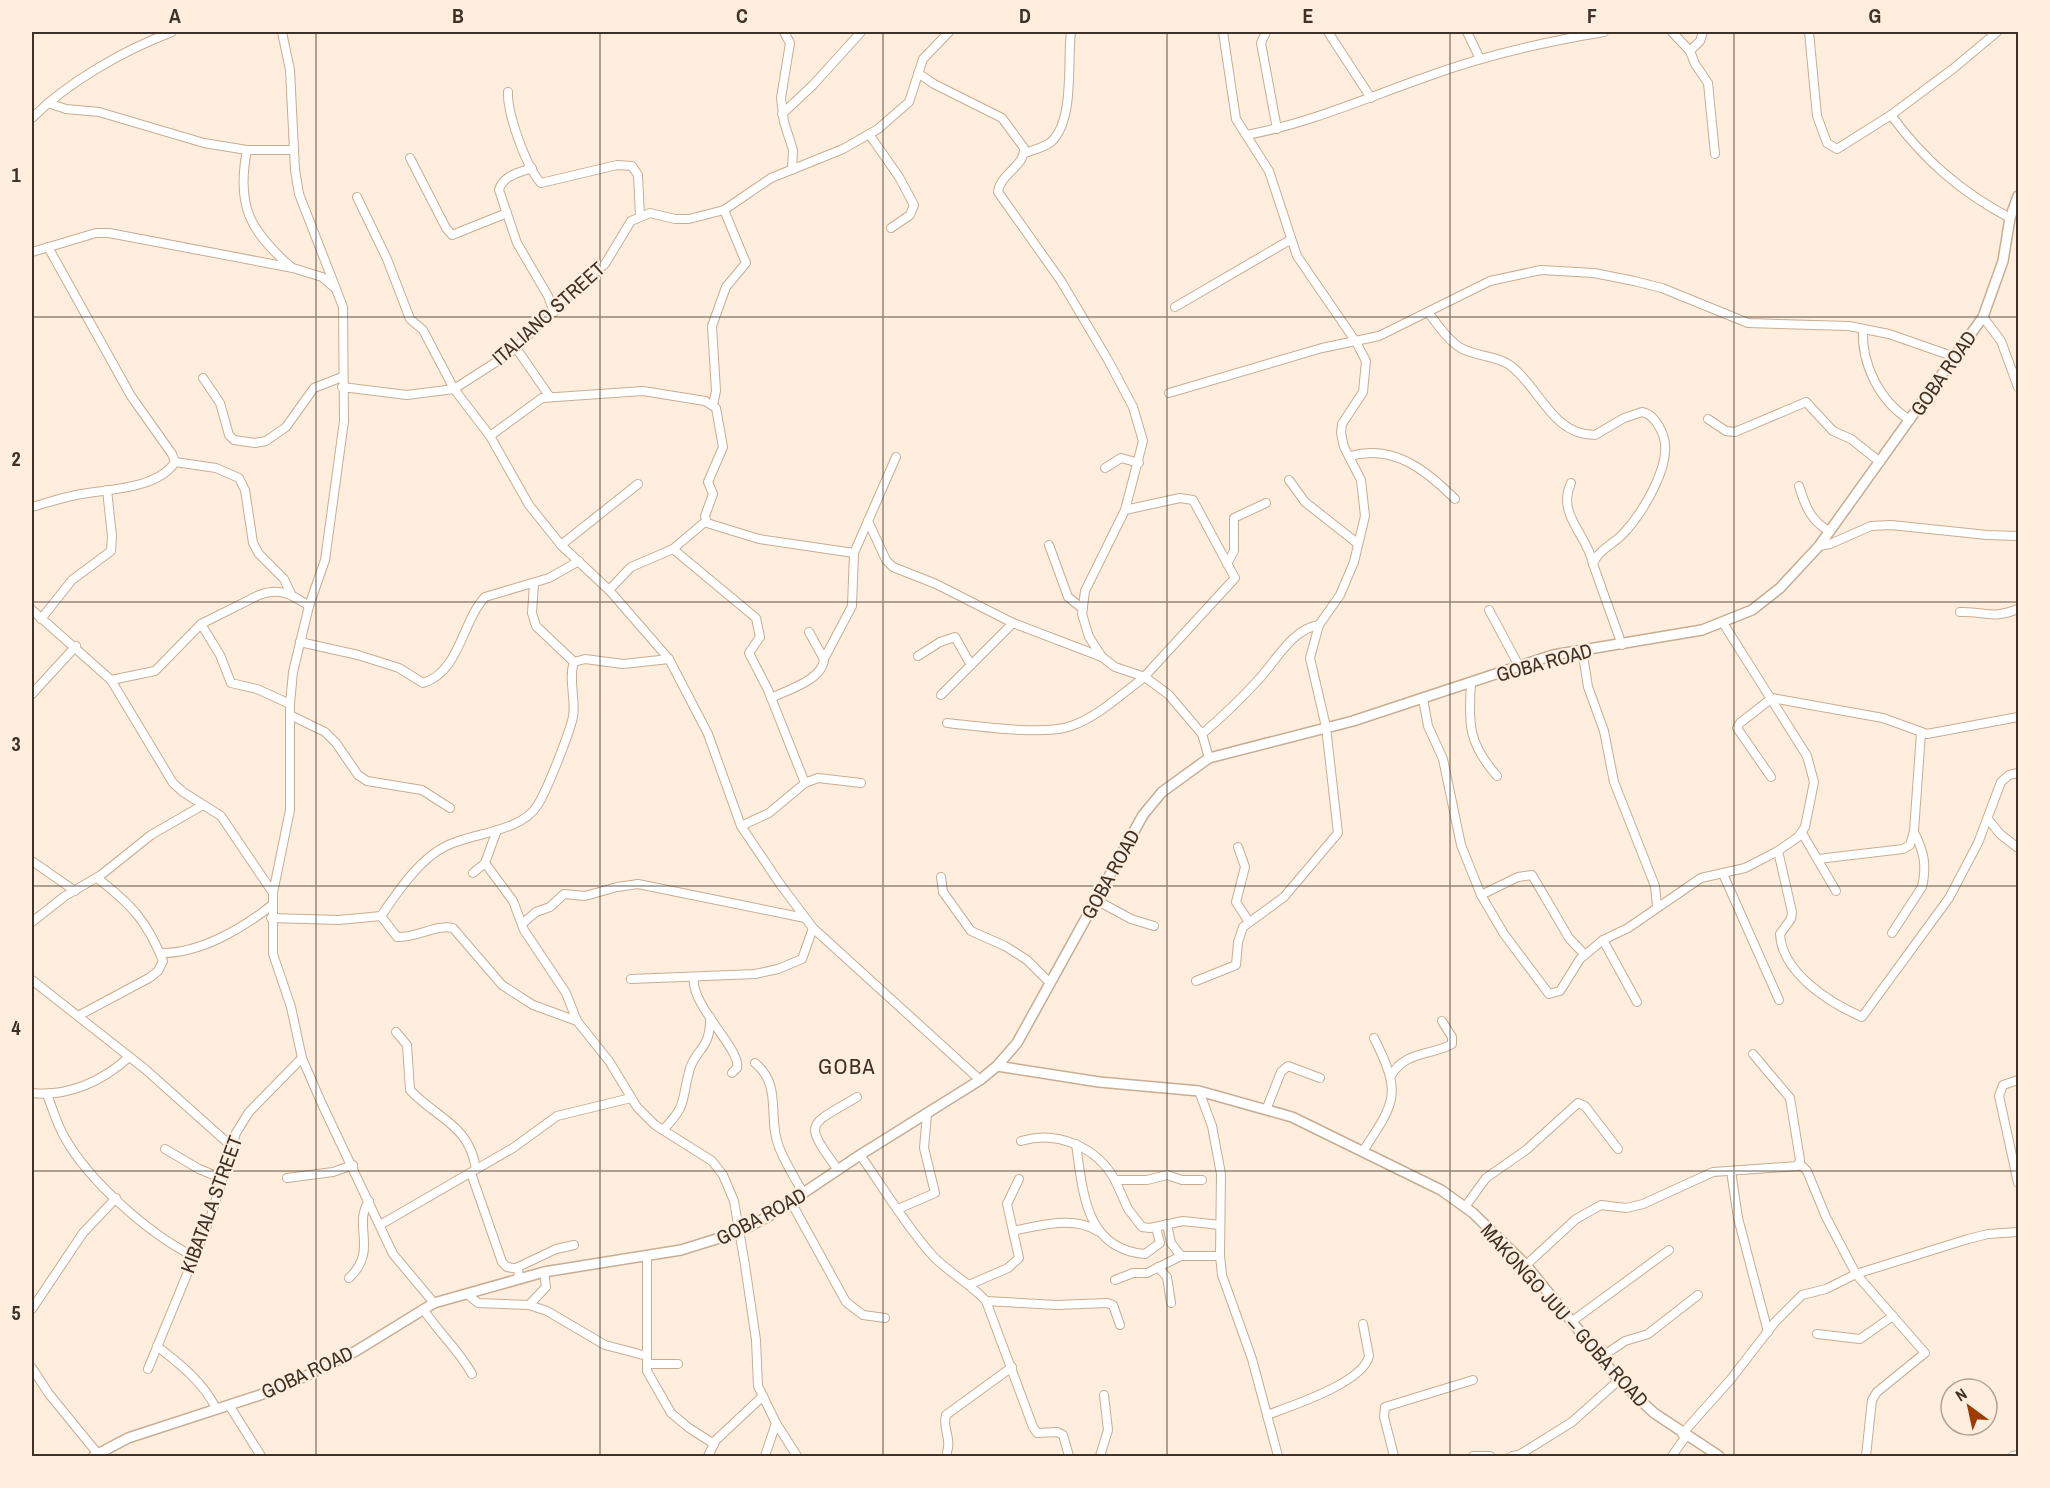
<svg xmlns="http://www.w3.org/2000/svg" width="2050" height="1488" viewBox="0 0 2050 1488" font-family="'Archivo Narrow',sans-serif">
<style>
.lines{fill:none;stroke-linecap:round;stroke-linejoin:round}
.minor-casing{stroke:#c7ad93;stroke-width:10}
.tertiary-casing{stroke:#c7ad93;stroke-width:12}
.minor{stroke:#fff;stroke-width:8}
.tertiary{stroke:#fff;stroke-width:9}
.grid{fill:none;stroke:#3c3227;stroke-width:1.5;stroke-opacity:0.55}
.labels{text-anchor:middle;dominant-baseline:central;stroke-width:4.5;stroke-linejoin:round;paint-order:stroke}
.street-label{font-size:20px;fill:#3c3227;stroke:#fed}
.quarter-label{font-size:22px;letter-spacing:1.5px;fill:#3c3227;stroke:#fed}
.neatline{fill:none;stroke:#3c3227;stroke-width:2}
.grid-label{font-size:20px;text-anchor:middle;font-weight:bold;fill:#3c3227}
</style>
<rect width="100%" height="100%" fill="#fed"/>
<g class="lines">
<defs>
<g id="minor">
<path d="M 282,32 L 290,70 L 295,170 L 299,194 L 343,307 L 344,421 L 325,560 L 309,606 L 293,672 L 290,704 L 290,810 L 273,893 L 273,954 L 291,1007 L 302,1058 L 321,1102 L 393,1254 L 434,1303"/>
<path d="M 784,32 L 790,43 L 781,98 L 784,122 L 793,150 L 792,170"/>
<path d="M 1266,32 L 1261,43 L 1277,129"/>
<path d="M 1328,32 L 1371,98"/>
<path d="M 1467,32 L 1480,59"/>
<path d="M 1672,32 L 1690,51 L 1695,64 L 1708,83 L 1715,154"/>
<path d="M 1809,32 L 1817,116 L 1827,143 L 1837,149 L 1891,115 L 1954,68 L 1997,32"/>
<path d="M 1690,51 L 1700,41 L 1703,32"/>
<path d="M 918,73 L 934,84 L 1002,118 L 1024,148 C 1026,165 1000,174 998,192 L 1061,281 L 1108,360 L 1133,407 L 1143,441 L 1125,510 L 1085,591 L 1082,614 L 1089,637 L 1102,657 L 1115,667 L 1145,677 L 1169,695 L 1202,734 L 1209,758"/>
<path d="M 508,92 C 507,113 526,167 541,183 L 617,165 L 632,166 L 638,175 L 640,216"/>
<path d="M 48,103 L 66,109 L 99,112 L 204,143 L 247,150 L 294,150"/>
<path d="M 782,114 L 813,85 L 861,32"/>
<path d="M 1891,115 C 1924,160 1961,192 2010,218"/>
<path d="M 32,118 C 68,82 124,50 172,32"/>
<path d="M 869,134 L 899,177 L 914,205 L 910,215 L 891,228"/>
<path d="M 1247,135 C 1310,123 1366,98 1426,77 C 1483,56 1543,42 1604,32"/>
<path d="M 247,150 C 236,206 250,231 291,267"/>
<path d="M 1025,153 C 1033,150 1043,148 1051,142 C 1075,120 1067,61 1071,32"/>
<path d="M 410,158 L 446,228 L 452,235 L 507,213"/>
<path d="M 532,168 C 520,172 502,176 499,190 L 517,243 L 548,296 L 554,312"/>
<path d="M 357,197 L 387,259 L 410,319 L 423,330 L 454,389 L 490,436 L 529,505 L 561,545 L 609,590 L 669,659 L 708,734 L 741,826 L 780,884 L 813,928 L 980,1080"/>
<path d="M 32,252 L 96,233 L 109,233 L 293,268 L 322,277 L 336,289"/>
<path d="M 1175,307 L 1290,240"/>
<path d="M 1428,312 C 1437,324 1446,338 1459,347 C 1475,357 1497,355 1511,366 C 1540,388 1552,435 1595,435 L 1624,418 L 1642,412 C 1653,414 1659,425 1663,435 C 1674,463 1642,514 1622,535 C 1613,544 1597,551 1593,564 L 1622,645"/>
<path d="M 1983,317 L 2001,341 L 2018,387"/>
<path d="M 1863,329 C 1861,364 1880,402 1910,420"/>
<path d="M 516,348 L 550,397"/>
<path d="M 203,378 L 220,403 L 229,435 L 234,440 L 255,443 L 266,441 L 286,427 L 314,388 L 342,377"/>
<path d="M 342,387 L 407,395 L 454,389 L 510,353 L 578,287 L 605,264 L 631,221 L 650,213 L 675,219 L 689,219 L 724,210 L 771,178 L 843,149 L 878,129 L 909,102 L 923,59 L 949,32"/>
<path d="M 1169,393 L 1322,348 L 1379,336 L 1490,281 L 1541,270 L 1594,273 L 1634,281 L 1662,288 L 1748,323 L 1849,326 L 1889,334 L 1955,357"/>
<path d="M 713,405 L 716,391 L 712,326 L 726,287 L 746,263 L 724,210"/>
<path d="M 1708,419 L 1726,431 L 1735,432 L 1806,402 L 1833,431 L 1851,439 L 1880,462"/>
<path d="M 490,436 L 542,398 L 643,391 L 705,401 L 716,408 L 723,447 L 708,482 L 713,494 L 705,516 L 707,523 L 759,539 L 854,553"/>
<path d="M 1350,456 C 1393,444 1425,469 1455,499"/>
<path d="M 175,462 L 216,468 L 239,478 L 245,490 L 253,543 L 259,554 L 284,579 L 291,594"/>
<path d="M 1105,468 L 1121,458 L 1139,463"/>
<path d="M 1289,480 L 1305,502 L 1357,543"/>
<path d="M 1571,483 C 1556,515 1588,535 1593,564"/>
<path d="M 1799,486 C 1805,506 1811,521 1829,531"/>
<path d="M 32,507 C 46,503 61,498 76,495 C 105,489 157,490 175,462 L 172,454 L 131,396 L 48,247"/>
<path d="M 1125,510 L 1180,498 L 1193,500 L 1235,578 L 1144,677"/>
<path d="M 868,521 L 886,560 L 893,567 L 936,584 L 1013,623 L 1102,657"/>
<path d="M 561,545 L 638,484"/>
<path d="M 1049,545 L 1068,597 L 1083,609"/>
<path d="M 1819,546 L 1830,544 L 1871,526 L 1891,525 L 1987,535 L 2018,536"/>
<path d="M 673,549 L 756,618 L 760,637 L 749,653 L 768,690 L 805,783"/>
<path d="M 1227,564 L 1234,551 L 1234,518 L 1266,503"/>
<path d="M 534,583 L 532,613 L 536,626 L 574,662"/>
<path d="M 609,590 L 631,567 L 673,549 L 706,521"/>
<path d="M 32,610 L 111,680 L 173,783 L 183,792 L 221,816 L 273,893"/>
<path d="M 1489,610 L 1519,666"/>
<path d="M 1960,612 C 1986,611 1990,620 2018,609"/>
<path d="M 41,619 L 72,580 L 111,551 L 112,536 L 107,490"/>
<path d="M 201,624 L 220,655 L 231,683 L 257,689 L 290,704"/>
<path d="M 300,642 L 358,655 L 399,668 L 423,683 C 460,672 462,621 485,597 L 549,578 L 579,561"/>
<path d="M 1582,649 L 1588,687 L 1604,731 L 1614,782 L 1655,886 L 1657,906"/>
<path d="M 918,656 L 940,642 L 955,637 L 971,665"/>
<path d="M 824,659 L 852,606 L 854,553 L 896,457"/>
<path d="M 111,680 L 155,671 L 201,624 L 259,595 C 280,587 293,595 309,606"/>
<path d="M 1471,684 C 1468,725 1469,744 1497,776"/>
<path d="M 32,694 L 76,646"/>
<path d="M 941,695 L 1013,623"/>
<path d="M 771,698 C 787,690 823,680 824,659 L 809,632"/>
<path d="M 1423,699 L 1428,726 L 1443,759 L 1461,845 L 1481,895 L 1504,934 L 1549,994 L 1560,991 L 1580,959 L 1603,940 L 1628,928 L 1701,878 L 1745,868 L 1778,851 L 1798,837 L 1805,827 L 1814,782 L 1807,756 L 1723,623"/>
<path d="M 290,715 L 325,732 L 336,743 L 358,775 L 367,781 L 422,790 L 450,808"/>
<path d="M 947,723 C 977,726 1044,736 1071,726 C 1098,717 1122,693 1145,677"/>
<path d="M 1202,734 C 1222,717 1241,699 1259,679 C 1276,661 1292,629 1319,625"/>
<path d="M 1771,777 L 1737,728 L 1740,723 L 1772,698 L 1883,718 L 1927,734 L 2018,717"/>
<path d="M 1988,819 L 2000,834 L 2018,848"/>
<path d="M 741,826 L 769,813 L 805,783 L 818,778 L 861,783"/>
<path d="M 1802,833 L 1836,891"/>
<path d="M 1238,847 L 1245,867 L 1236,902 L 1249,922"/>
<path d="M 1778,851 L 1792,912 L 1791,919 L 1780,934 C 1782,973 1830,1003 1862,1017 L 1949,898 L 1978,843 L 2001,782 L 2009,775 L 2018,773"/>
<path d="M 1818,859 L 1903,849 L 1910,845 L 1914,831 L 1921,733"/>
<path d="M 32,861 L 75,891"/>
<path d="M 485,863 L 513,901 L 524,930 L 566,993 L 577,1021 L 609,1061 L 637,1107 L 655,1125 L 712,1161 L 723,1175 L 734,1201 L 745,1265 L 756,1340 L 758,1386 L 776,1423 L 797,1456"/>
<path d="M 473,873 L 485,863 L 497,830"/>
<path d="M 1723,874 L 1779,1000"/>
<path d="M 941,877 L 943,892 L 971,931 L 1005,946 L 1027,960 L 1050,983"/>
<path d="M 1481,895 L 1518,877 L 1532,875 L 1569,938 L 1584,954"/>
<path d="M 1096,900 L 1131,919 L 1154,926"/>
<path d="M 381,916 L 397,937 C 416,938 437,924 453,928 L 502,985 L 533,1005 L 577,1021"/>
<path d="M 271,918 L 339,920 L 381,916 C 397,893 419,859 446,846 C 471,833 521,832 537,806 C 547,791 569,734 573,717 C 576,699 568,678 574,662 L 585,659 L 623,664 L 669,659"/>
<path d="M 32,922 L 65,896 L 101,875 L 151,835 L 203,805"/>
<path d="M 522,924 L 536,912 L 550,907 L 564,894 L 585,896 L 617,887 L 638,884 L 805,918"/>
<path d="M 1892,933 L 1922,887 C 1927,865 1924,852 1914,832"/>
<path d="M 1603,940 L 1637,1002"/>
<path d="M 160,953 C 199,954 242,929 272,905"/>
<path d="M 694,977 C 689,1004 742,1050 737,1068 L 732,1073"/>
<path d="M 631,979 L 755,974 L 778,969 L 802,959 L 813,928"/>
<path d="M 32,980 L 145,1069 L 230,1145"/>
<path d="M 1196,981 L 1236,965 L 1238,942 L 1243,927 L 1284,897 L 1338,833 L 1326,727 L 1310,658 L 1319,625 L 1340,595 L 1354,562 L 1365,516 L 1361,480 L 1344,447 L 1341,433 L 1342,424 L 1363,392 L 1366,361 L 1356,342 L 1297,256 L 1269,171 L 1236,119 L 1223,32"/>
<path d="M 78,1016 L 149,978 L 158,971 L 163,961 C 147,921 131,904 97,878"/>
<path d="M 396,1032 L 407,1045 L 410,1090 C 437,1119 469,1124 476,1169"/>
<path d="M 755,1063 C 783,1086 767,1118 779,1147 C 785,1163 795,1178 803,1193"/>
<path d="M 1391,1076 C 1404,1051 1431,1056 1452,1044 L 1452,1037 L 1442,1021"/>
<path d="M 2018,1080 L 2003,1085 L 1999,1096 L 2018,1183"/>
<path d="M 1199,1091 L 1212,1126 L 1221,1174 L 1220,1256 L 1222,1275 L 1252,1359 L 1278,1456"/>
<path d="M 32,1093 C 68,1097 103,1081 129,1057"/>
<path d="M 47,1095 C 53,1109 57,1125 65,1138 C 89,1181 149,1234 193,1256"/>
<path d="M 1266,1110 L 1281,1072 L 1288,1066 L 1320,1078"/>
<path d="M 663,1130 C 687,1105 681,1103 689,1072 C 694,1049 711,1051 710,1017"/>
<path d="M 1021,1141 C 1057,1130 1097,1147 1115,1180 L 1147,1180 L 1167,1175 L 1182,1180 L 1202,1180"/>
<path d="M 1076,1144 C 1083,1192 1085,1249 1145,1254 L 1160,1243 L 1156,1227"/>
<path d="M 165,1149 L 199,1169 L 221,1178"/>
<path d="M 1363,1151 C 1396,1101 1402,1094 1374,1038"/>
<path d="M 860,1155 C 884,1188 905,1225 933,1256 C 949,1273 970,1283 986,1301 L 1033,1427 L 1037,1433 L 1057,1432 L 1063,1435 L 1069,1456"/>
<path d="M 1800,1164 L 1807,1171 L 1826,1217 L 1856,1274 L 1925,1353 L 1877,1392 L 1872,1400 L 1866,1456"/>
<path d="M 838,1170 C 803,1121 807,1127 857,1097"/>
<path d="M 1731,1171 L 1738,1218 L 1768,1332"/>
<path d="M 471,1173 L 502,1262 L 507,1267 L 518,1269 L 519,1279"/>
<path d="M 287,1178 L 333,1172 L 353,1165"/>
<path d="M 1115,1180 L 1128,1209 L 1142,1227 L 1150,1228 L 1183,1221 L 1220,1225"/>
<path d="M 791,1202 L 846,1302 L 863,1315 L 885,1318"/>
<path d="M 1465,1207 L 1486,1178 L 1526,1150 L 1578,1103 L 1585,1106 L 1618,1149"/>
<path d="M 898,1209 L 935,1193 L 924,1148 L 927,1114"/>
<path d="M 1167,1224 L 1171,1243 L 1181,1256"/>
<path d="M 380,1225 L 513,1148 L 557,1116 L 631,1098"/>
<path d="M 1013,1231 C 1037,1226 1075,1215 1097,1231"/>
<path d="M 647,1256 L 647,1371 L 671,1413 L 689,1428 L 714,1444"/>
<path d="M 1526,1265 L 1576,1219 L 1601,1205 L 1626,1208 L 1643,1204 L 1713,1172 L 1798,1166 L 1800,1160 L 1790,1098 L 1753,1054"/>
<path d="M 1158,1267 L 1167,1277 L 1171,1303"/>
<path d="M 516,1268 L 556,1249 L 574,1245"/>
<path d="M 349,1278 C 379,1250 352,1226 369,1201"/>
<path d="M 1115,1280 L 1133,1273 L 1147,1273 L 1181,1256 L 1220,1256"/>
<path d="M 971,1284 L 1008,1268 L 1019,1258 L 1007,1204 L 1019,1179"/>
<path d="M 467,1294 L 478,1303 L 529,1305 L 547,1311 L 605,1345 L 647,1356"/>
<path d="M 986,1301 L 1057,1305 L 1107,1303 L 1113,1305 L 1120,1325"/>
<path d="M 529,1305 L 546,1287 L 544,1272"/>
<path d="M 32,1309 L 83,1233 L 116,1198"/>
<path d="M 423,1309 C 439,1333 458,1349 472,1374"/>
<path d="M 1571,1322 L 1669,1250"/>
<path d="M 1817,1334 L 1860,1339 L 1893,1316"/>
<path d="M 157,1346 C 181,1365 202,1381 216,1408"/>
<path d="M 1600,1358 L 1625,1341 L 1648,1334 L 1698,1295"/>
<path d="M 647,1364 L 678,1364"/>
<path d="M 32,1368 L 49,1394 L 98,1454"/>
<path d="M 148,1369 L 211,1216 L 236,1133 L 249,1112 L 302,1058"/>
<path d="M 229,1405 L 261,1456"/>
<path d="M 1267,1415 C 1291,1406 1363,1383 1369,1356 L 1363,1324"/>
<path d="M 1682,1434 L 1731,1379 L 1775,1322 L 1802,1295 L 1826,1289 L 1856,1274 L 1968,1239 L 1988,1234 L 2018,1232"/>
<path d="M 947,1452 C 952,1439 942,1428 946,1415 L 1012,1367"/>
<path d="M 708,1456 L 716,1440 L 763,1396"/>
<path d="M 765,1456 L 776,1423"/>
<path d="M 1100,1456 L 1108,1430 L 1104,1395"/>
<path d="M 1394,1456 L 1384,1417 L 1385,1407 L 1473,1380"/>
<path d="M 1473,1456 L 1490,1456"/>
<path d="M 1512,1456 L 1519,1455 L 1572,1422 L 1619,1380"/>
<path d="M 1672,1456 L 1686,1436"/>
<path d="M 2013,1456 L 2018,1455"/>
</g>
<g id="tertiary">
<path d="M 997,1066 L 1099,1082 L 1199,1091 L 1292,1117 L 1441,1190 L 1473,1213 L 1526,1265 L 1619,1380 L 1654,1413 L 1719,1456"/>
<path d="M 94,1456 L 128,1438 L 260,1395 L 308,1375 L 356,1351 L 434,1303 L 544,1272 L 681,1250 L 739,1232 L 769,1216 L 860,1155 L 980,1080 L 997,1066 L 1017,1043 L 1143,815 L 1162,792 L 1209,758 L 1353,721 L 1553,655 L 1702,630 L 1752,610 L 1780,588 L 1819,546 L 1983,317 L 2003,261 L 2010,218 L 2018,196"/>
</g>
</defs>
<use href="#minor" class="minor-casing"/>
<use href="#tertiary" class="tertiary-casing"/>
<use href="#minor" class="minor"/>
<use href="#tertiary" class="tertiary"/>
</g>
<path class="grid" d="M 316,32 L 316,1456M 600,32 L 600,1456M 883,32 L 883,1456M 1167,32 L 1167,1456M 1450,32 L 1450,1456M 1734,32 L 1734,1456M 32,317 L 2018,317M 32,602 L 2018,602M 32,886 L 2018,886M 32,1171 L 2018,1171"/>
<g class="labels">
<g class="street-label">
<text transform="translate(548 313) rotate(-42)">ITALIANO STREET</text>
<text transform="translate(1943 373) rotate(-55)">GOBA ROAD</text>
<text transform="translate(1544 662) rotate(-15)">GOBA ROAD</text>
<text transform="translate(1110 874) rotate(-61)">GOBA ROAD</text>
<text transform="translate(211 1204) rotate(-70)">KIBATALA STREET</text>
<text transform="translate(761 1216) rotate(-28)">GOBA ROAD</text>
<text transform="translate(1565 1315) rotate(48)">MAKONGO JUU – GOBA ROAD</text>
<text transform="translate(307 1372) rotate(-25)">GOBA ROAD</text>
</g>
<g class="quarter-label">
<text x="847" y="1066">GOBA</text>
</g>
</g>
<rect width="2050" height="1488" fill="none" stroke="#ffeedd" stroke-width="66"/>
<g transform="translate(1969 1407) rotate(327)"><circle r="28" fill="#ffeedd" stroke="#b1a394" stroke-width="1.5"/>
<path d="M0-4.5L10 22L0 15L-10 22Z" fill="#9e3b00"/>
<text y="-9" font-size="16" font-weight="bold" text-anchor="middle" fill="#3c3227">N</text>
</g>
<rect x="33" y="33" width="1984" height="1422" class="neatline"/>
<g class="grid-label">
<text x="175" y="23">A</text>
<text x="458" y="23">B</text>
<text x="742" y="23">C</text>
<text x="1025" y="23">D</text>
<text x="1308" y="23">E</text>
<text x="1592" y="23">F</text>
<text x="1875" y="23">G</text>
<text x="16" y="182">1</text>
<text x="16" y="466">2</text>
<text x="16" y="751">3</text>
<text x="16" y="1035">4</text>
<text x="16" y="1320">5</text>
</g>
</svg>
